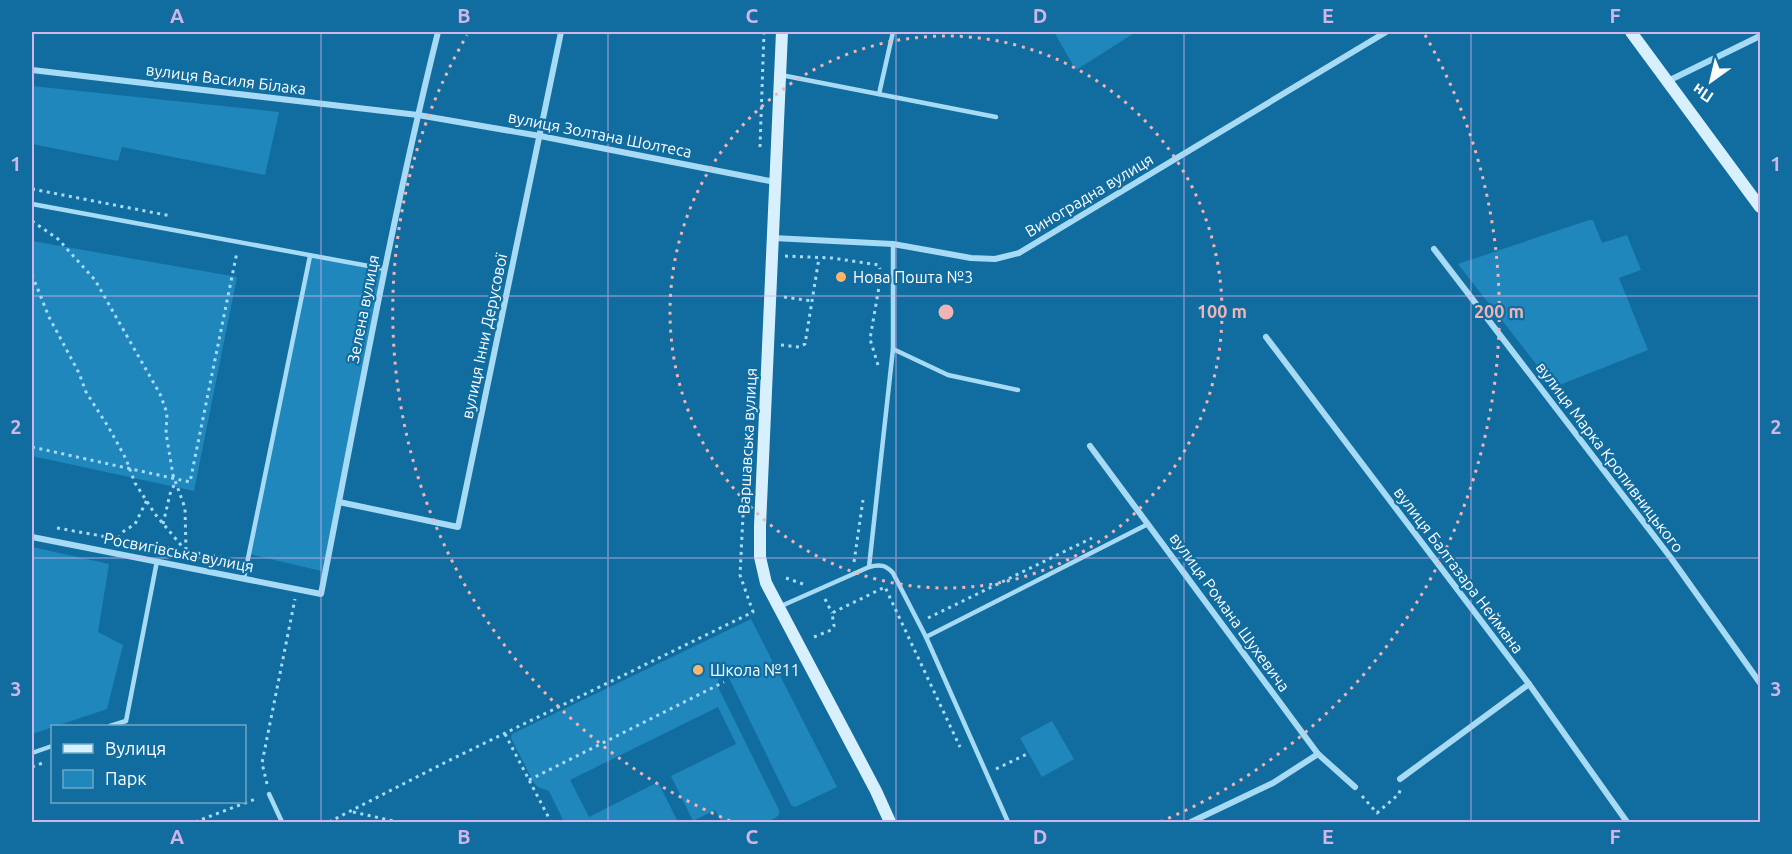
<svg xmlns="http://www.w3.org/2000/svg" width="1792" height="854" viewBox="0 0 1792 854" font-family="Ubuntu,sans-serif">
<style>
.green{fill:#1f87bc}
.lines{fill:none;stroke-linecap:round;stroke-linejoin:round}
.path{stroke:#a7dbf5;stroke-width:3;stroke-dasharray:3 4.5;stroke-linecap:butt}
.lane{stroke:#a7dbf5;stroke-width:4.5}
.street{stroke:#a7dbf5;stroke-width:6}
.secondary{stroke:#d8f0fe;stroke-width:12}
.grid{fill:none;stroke:#d1b5e9;stroke-width:1.5;stroke-opacity:0.55}
.ring{fill:none;stroke:#f1b4b4;stroke-width:3;stroke-dasharray:3 6}
.poi-dot{fill:#ffb56b;stroke:#116d9f;stroke-width:2}
.labels{text-anchor:middle;dominant-baseline:central;stroke-width:4.5;stroke-linejoin:round;paint-order:stroke}
.street-label{font-size:16px;fill:#fff;stroke:#116d9f}
.poi-label{font-size:16px;fill:#fff;stroke:#116d9f;text-anchor:start}
.centre{fill:#f1b4b4;stroke:#116d9f;stroke-width:3}
.ring-label{font-size:18px;text-anchor:middle;font-weight:bold;fill:#f1b4b4;stroke:#116d9f;stroke-width:4.5;stroke-linejoin:round;paint-order:stroke}
.neatline{fill:none;stroke:#d1b5e9;stroke-width:2}
.grid-label{font-size:20px;text-anchor:middle;font-weight:bold;fill:#d1b5e9}
</style>
<rect width="100%" height="100%" fill="#116d9f"/>
<g class="green">
<path d="M 1054,32 L 1136,32 L 1076,70 Z"/>
<path d="M 32,86 L 279,112 L 265,175 L 122,147 L 118,161 L 32,144 Z"/>
<path d="M 1589,220 L 1593,220 L 1602,243 L 1627,235 L 1641,270 L 1619,278 L 1648,350 L 1552,388 L 1540,369 L 1458,264 Z"/>
<path d="M 32,241 L 237,277 L 194,491 L 32,456 Z"/>
<path d="M 310,256 L 385,269 L 326,572 L 249,554 Z"/>
<path d="M 32,547 L 109,564 L 98,632 L 123,645 L 107,709 L 32,734 Z"/>
<path d="M 751,619 L 837,787 L 795,807 L 791,805 L 729,678 L 723,677 L 718,680 L 717,685 L 779,810 L 779,815 C 765,828 740,823 722,822 L 715,810 L 693,821 L 671,776 L 736,744 L 718,707 L 570,780 L 589,817 L 658,782 L 678,822 L 564,822 L 549,791 L 538,787 L 534,783 L 511,738 L 512,734 Z"/>
<path d="M 1052,721 L 1074,759 L 1042,777 L 1020,738 Z"/>
</g>
<g class="lines">
<g class="path">
<path d="M 760,147 L 764,32"/>
<path d="M 32,189 L 171,216"/>
<path d="M 32,221 L 58,239 L 95,280 L 160,394 L 167,413 L 166,433 L 173,475 L 185,508 L 186,551"/>
<path d="M 785,256 L 832,258 L 879,265 L 880,269"/>
<path d="M 32,275 L 49,317 L 79,373 L 86,392 L 109,428 L 126,459 L 135,483 L 155,514 L 185,550"/>
<path d="M 784,297 L 812,301"/>
<path d="M 781,345 L 799,347 L 805,344 L 819,258"/>
<path d="M 878,365 L 870,339 L 880,281"/>
<path d="M 32,447 L 190,482 L 237,252"/>
<path d="M 163,524 L 170,494 L 175,483"/>
<path d="M 57,528 L 236,560"/>
<path d="M 118,538 L 124,531 L 135,524 L 147,500"/>
<path d="M 854,562 L 863,500"/>
<path d="M 786,578 L 803,584"/>
<path d="M 825,599 L 832,613"/>
<path d="M 928,618 L 1092,538"/>
<path d="M 814,637 L 831,630 L 834,626 L 832,613 L 885,587 L 960,747"/>
<path d="M 505,734 L 551,822"/>
<path d="M 32,767 L 45,762"/>
<path d="M 996,769 L 1029,753"/>
<path d="M 529,780 L 724,682"/>
<path d="M 267,784 L 262,763 L 295,599"/>
<path d="M 1362,796 L 1377,813 L 1399,794 L 1400,790"/>
<path d="M 353,812 L 398,822"/>
<path d="M 195,822 L 258,798"/>
<path d="M 329,822 L 448,761 L 753,612 L 740,575 L 749,399"/>
</g>
<g class="lane">
<path d="M 781,75 L 996,117"/>
<path d="M 879,94 L 893,32"/>
<path d="M 32,204 L 385,269"/>
<path d="M 893,349 L 948,375 L 1018,390"/>
<path d="M 869,567 L 893,349 L 893,244"/>
<path d="M 244,578 L 310,256"/>
<path d="M 779,607 L 869,567 C 880,564 886,565 893,573 L 926,637 L 1148,524"/>
<path d="M 926,637 L 1008,822"/>
<path d="M 110,726 L 126,721 L 157,561"/>
<path d="M 32,753 L 52,746"/>
<path d="M 269,794 L 282,822"/>
</g>
<g class="street">
<path d="M 32,70 L 418,115 L 540,136 L 775,182"/>
<path d="M 1668,81 L 1760,36"/>
<path d="M 773,238 L 893,244 L 971,258 L 995,259 L 1019,253 L 1386,32"/>
<path d="M 1434,249 L 1671,558 L 1760,683"/>
<path d="M 1266,337 L 1529,684 L 1627,822"/>
<path d="M 1090,446 L 1318,754 L 1355,787"/>
<path d="M 339,502 L 458,527 L 561,32"/>
<path d="M 32,537 L 321,594 C 358,406 392,217 438,32"/>
<path d="M 1400,779 L 1529,684"/>
<path d="M 1191,822 L 1273,783 L 1318,754"/>
</g>
<g class="secondary">
<path d="M 782,32 L 760,526 L 760,557 L 766,583 L 876,791 L 890,822"/>
<path d="M 1631,32 L 1760,207"/>
</g>
</g>
<path class="grid" d="M 321,32 L 321,822M 608,32 L 608,822M 896,32 L 896,822M 1184,32 L 1184,822M 1471,32 L 1471,822M 32,296 L 1760,296M 32,558 L 1760,558"/>
<g class="ring">
<circle cx="946" cy="312" r="276"/>
<path d="M730 821A553 553 0 0 1 467 35M1425 35A553 553 0 0 1 1162 821"/>
</g>
<g class="poi-dot">
<circle cx="841" cy="277" r="6"/>
<circle cx="698" cy="670" r="6"/>
</g>
<g class="labels">
<g class="street-label">
<text transform="translate(226 79) rotate(7)">вулиця Василя Білака</text>
<text transform="translate(600 134) rotate(11)">вулиця Золтана Шолтеса</text>
<text transform="translate(1089 195) rotate(-31)">Виноградна вулиця</text>
<text transform="translate(363 309) rotate(-79)">Зелена вулиця</text>
<text transform="translate(484 336) rotate(-78)">вулиця Інни Дерусової</text>
<text transform="translate(747 441) rotate(-87)">Варшавська вулиця</text>
<text transform="translate(1610 457) rotate(53)">вулиця Марка Кропивницького</text>
<text transform="translate(179 552) rotate(11)">Росвигівська вулиця</text>
<text transform="translate(1459 570) rotate(53)">вулиця Балтазара Неймана</text>
<text transform="translate(1230 612) rotate(54)">вулиця Романа Шухевича</text>
</g>
<g class="poi-label">
<text x="853" y="277">Нова Пошта №3</text>
<text x="710" y="670">Школа №11</text>
</g>
</g>
<circle cx="946" cy="312" r="9" class="centre"/>
<g class="ring-label">
<text x="1222" y="318">100 m</text>
<text x="1499" y="318">200 m</text>
</g>
<rect width="1792" height="854" fill="none" stroke="#116d9f" stroke-width="66"/>
<rect x="51" y="725" width="195" height="78" fill="#116d9f" stroke="#70a7c5" stroke-width="1.5"/>
<rect x="63" y="744" width="30" height="9" fill="#d8f0fe" stroke="#70a7c5" stroke-width="1.5"/>
<text x="105" y="755" font-size="18" fill="#ffffff">Вулиця</text>
<rect x="63" y="770" width="30" height="18" fill="#1f87bc" stroke="#70a7c5" stroke-width="1.5"/>
<text x="105" y="785" font-size="18" fill="#ffffff">Парк</text>
<g transform="translate(1711 81) rotate(214)" stroke="#116d9f" stroke-width="4.5" paint-order="stroke">
<path d="M0-4.5L10 22L0 15L-10 22Z" fill="#ffffff"/>
<text y="-9" font-size="16" font-weight="bold" text-anchor="middle" fill="#ffffff">Пн</text>
</g>
<rect x="33" y="33" width="1726" height="788" class="neatline"/>
<g class="grid-label">
<text x="177" y="23">A</text>
<text x="464" y="23">B</text>
<text x="752" y="23">C</text>
<text x="1040" y="23">D</text>
<text x="1328" y="23">E</text>
<text x="1615" y="23">F</text>
<text x="16" y="171">1</text>
<text x="1776" y="171">1</text>
<text x="16" y="434">2</text>
<text x="1776" y="434">2</text>
<text x="16" y="696">3</text>
<text x="1776" y="696">3</text>
<text x="177" y="844">A</text>
<text x="464" y="844">B</text>
<text x="752" y="844">C</text>
<text x="1040" y="844">D</text>
<text x="1328" y="844">E</text>
<text x="1615" y="844">F</text>
</g>
</svg>
